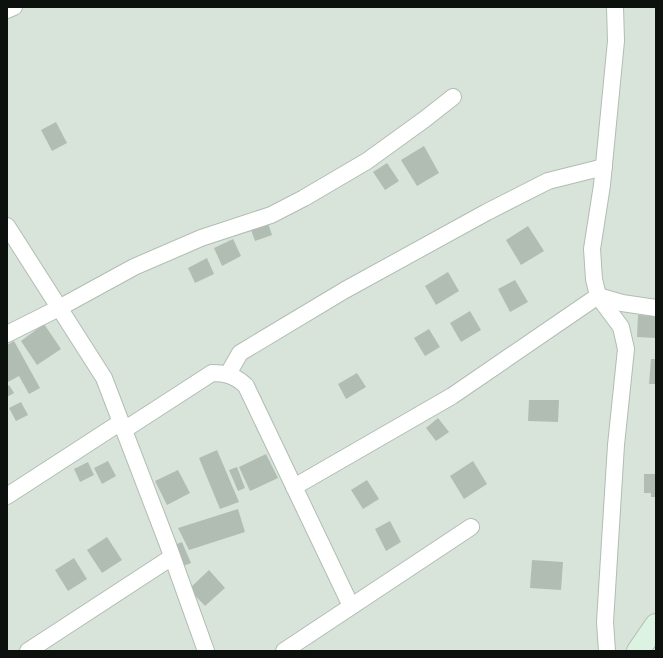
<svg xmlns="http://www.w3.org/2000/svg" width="663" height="658" viewBox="0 0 663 658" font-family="Montserrat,sans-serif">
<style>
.building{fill:#b1bdb3}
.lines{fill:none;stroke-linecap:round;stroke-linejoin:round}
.minor-casing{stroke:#b1bdb3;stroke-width:18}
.secondary-casing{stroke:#b1bdb3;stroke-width:24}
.minor{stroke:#fff;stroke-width:16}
.secondary{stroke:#ddf3e1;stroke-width:22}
</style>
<rect width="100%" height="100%" fill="#d8e4d9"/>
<g class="building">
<path d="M 56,122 L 67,143 L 52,151 L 41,130 Z"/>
<path d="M 424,146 L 439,173 L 417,186 L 401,160 Z"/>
<path d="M 387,163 L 399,181 L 385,190 L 373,172 Z"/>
<path d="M 267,220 L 272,235 L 255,241 L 250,227 Z"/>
<path d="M 528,226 L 544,251 L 521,265 L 506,240 Z"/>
<path d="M 233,239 L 241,256 L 222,266 L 214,248 Z"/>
<path d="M 207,258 L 214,274 L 195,283 L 188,268 Z"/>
<path d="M 448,272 L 459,291 L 436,305 L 425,286 Z"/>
<path d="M 515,280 L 528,302 L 510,312 L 498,289 Z"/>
<path d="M 470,311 L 481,330 L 461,342 L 450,323 Z"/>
<path d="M 638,315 L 656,316 L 655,338 L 637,337 Z"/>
<path d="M 44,324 L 61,349 L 37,365 L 21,341 Z"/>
<path d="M 429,329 L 440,347 L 425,356 L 414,338 Z"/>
<path d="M 14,341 L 40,388 L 29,394 L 19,376 L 8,382 L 7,380 L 7,345 Z"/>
<path d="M 651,359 L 656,359 L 656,384 L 649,384 Z"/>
<path d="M 357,373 L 366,387 L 346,399 L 338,384 Z"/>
<path d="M 9,385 L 14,393 L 7,397 L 7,387 Z"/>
<path d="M 529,400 L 559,400 L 558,422 L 528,421 Z"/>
<path d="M 21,402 L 28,415 L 16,421 L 9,408 Z"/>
<path d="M 438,418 L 449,432 L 436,441 L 426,428 Z"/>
<path d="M 217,450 L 239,502 L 220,509 L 199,458 Z"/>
<path d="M 266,454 L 278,478 L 250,491 L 239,467 Z"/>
<path d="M 108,461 L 116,476 L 102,484 L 94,468 Z"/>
<path d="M 473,461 L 487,484 L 464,499 L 450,476 Z"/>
<path d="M 88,462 L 94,475 L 80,482 L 74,469 Z"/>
<path d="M 237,467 L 245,488 L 238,491 L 229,470 Z"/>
<path d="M 178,470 L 190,493 L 167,505 L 155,481 Z"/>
<path d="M 644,474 L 656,474 L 656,497 L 651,497 L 651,493 L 644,493 Z"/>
<path d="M 367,480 L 379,499 L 363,509 L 351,490 Z"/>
<path d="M 238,509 L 245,532 L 189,550 L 178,528 Z"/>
<path d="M 390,521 L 401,542 L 386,551 L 375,529 Z"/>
<path d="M 107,537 L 122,560 L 102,573 L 87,550 Z"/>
<path d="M 182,542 L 191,563 L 181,567 L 172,546 Z"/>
<path d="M 74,558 L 87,579 L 68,591 L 55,570 Z"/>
<path d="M 532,560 L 563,562 L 561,590 L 530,588 Z"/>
<path d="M 209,570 L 225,588 L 205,606 L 189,589 Z"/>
</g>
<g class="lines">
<defs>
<g id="minor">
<path d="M 7,10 L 14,7"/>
<path d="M 7,226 L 104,378 L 168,545 L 206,651"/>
<path d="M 598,296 L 622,303 L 656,308"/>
<path d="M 7,334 L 59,308 L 134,267 L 201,238 L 271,215 L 304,198 L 367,161 L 425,119 L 453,97"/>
<path d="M 228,374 L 240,353 L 345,290 L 487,212 L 548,181 L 604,167"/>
<path d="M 124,430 L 212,373 C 226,373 236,376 246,386 L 351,606"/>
<path d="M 294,487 L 452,396 L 598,296"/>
<path d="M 7,496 L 121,422"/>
<path d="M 28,651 L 172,557"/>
<path d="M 284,651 L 471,527"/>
<path d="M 607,651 L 605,622 L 616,445 L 626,349 L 621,327 L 598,296 L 594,279 L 592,249 L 602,185 L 616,41 L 615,7"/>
</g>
<path id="secondary" d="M 638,651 L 656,625"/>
</defs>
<use href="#minor" class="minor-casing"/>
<use href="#secondary" class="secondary-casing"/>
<use href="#minor" class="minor"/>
<use href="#secondary" class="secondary"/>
</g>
<rect width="663" height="658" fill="none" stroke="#0d110e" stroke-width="16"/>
</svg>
